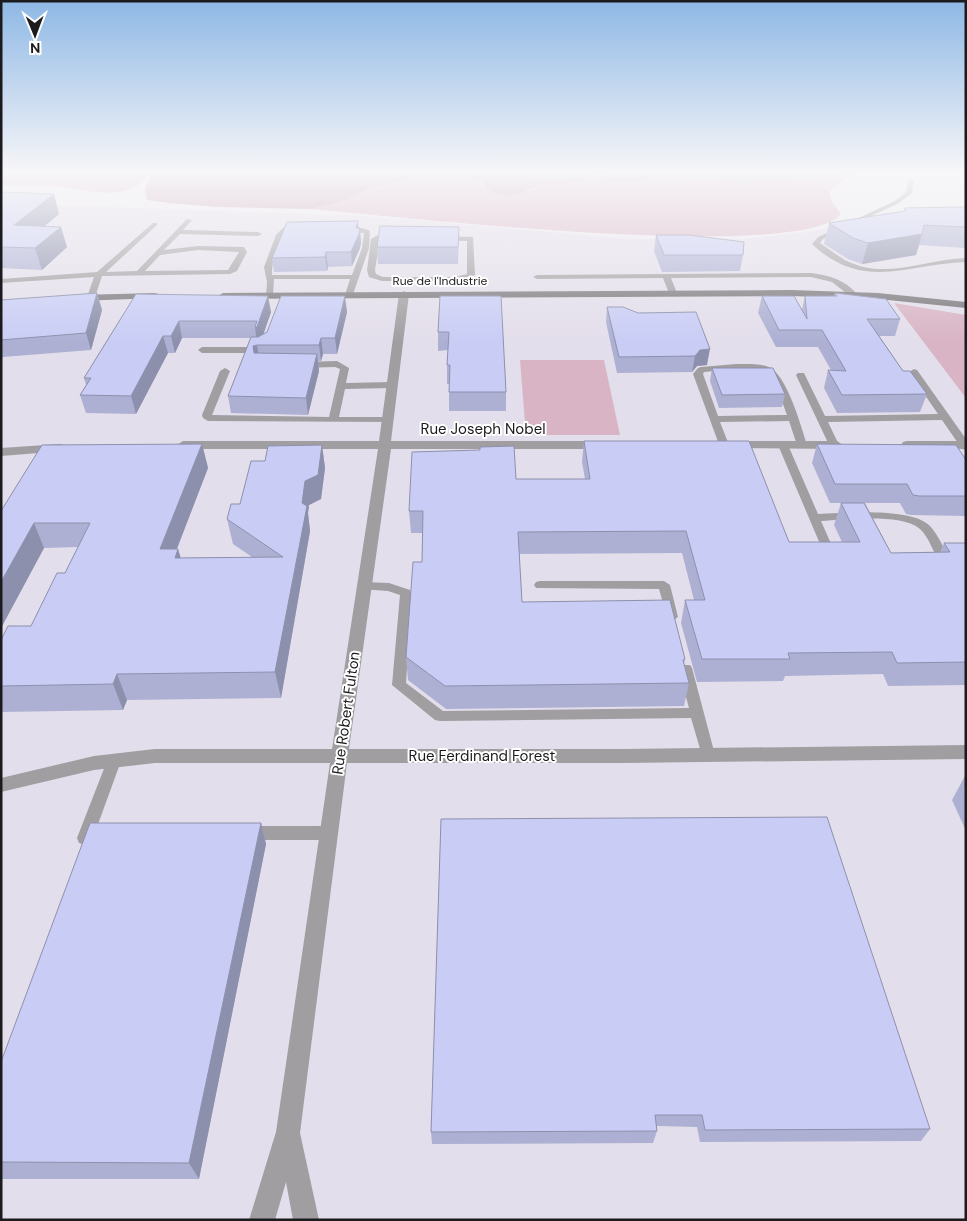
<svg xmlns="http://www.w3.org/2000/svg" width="967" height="1221" viewBox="0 0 967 1221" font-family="'DM Sans',sans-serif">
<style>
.built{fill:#e3deeb}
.green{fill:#d9b4c4}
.forest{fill:#c59bad}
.water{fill:#a7bfe1}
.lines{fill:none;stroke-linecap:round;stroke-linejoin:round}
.lane{fill:#a09ea0;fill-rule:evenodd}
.street{fill:#a09ea0;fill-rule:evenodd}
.secondary{fill:#7b787b;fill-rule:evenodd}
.wall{fill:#adb0d3}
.shaded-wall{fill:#8d90ac}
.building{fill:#c9cdf5;stroke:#8d90ac}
.labels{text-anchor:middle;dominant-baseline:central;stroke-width:4;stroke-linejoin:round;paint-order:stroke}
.far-street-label{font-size:12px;fill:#1b1a1c;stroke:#fff}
.street-label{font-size:15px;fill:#1b1a1c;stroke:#fff}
</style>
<rect width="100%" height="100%" fill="#edeaf0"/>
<path class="built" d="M 1,203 L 363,216 L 631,239 L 744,239 L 800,233 L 934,210 L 966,209 L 966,1220 L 1,1220 Z"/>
<g class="green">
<path d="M 1,171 L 153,171 C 125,207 89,188 52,186 C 34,185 18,187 1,184 Z"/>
<path d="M 431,171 C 453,172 474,176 491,192 L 530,190 L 544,183 C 556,188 568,183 581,182 L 581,179 L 598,177 L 605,183 L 642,182 L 664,172 L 688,177 L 738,182 L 839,176 L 844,179 L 829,192 L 832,202 L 841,214 C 800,264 388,215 309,209 L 330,205 L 372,187 L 394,183 Z"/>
<path d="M 894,303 L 966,315 L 966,398 Z"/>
<path d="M 520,360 L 604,360 L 620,435 L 526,435 Z"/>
</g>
<path class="forest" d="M 154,171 L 504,171 L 514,176 L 564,178 L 664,172 L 642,182 L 605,183 L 597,177 L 581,179 L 581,182 C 569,183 556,188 544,183 L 518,194 L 506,196 L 491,192 L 481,182 L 449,172 L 431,171 L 394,183 L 372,187 L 347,199 L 330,205 L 309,209 L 219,207 L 169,203 L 147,200 L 145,188 Z"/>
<path class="water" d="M 504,171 L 864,171 L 839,176 L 794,180 L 738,182 L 688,177 L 664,172 L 564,177 L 515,176 Z"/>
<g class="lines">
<g class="lane">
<path d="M 911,178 L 914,180 L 912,193 L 899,203 L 823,239 L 820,243 C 832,251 843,261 857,265 C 891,277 931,259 966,258 L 966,262 C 907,264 863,292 812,244 L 818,237 L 895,201 L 906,192 L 908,180 Z"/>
<path d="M 187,219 L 192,220 L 183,230 L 258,232 L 262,234 L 258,236 L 180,234 L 164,250 L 198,246 L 244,247 L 247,252 L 237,271 L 230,274 L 102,276 L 95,297 L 91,299 L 87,297 L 94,277 L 1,283 L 1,279 L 97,272 L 153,223 L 157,223 L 157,225 L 106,272 L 137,271 ZM 198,250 L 239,252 L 228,270 L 145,271 L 160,255 Z"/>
<path d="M 300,226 L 303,228 L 302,229 L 288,230 C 279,240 271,262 272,275 L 352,275 L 362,248 L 364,233 L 343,231 L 340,229 C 347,225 362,227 370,231 L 369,248 L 352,297 L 345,295 L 350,279 L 274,279 L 273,295 L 266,297 L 267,282 L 264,267 L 276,235 L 284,227 Z"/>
<path d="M 378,235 L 473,237 L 475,275 L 455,281 L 382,281 L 369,277 L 367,270 L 371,239 ZM 380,239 L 467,241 L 467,274 L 455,277 L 383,277 L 376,274 L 375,270 Z"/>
<path d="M 811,273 C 829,275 845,280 857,294 L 850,296 L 832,282 L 811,277 L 671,278 L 677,293 L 673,295 L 669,293 L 663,278 L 537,279 L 533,277 L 537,275 Z"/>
<path d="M 262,345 L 265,346 L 265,350 L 250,353 L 202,353 L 198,350 L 202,347 L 250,347 Z"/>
<path d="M 337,361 L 349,368 L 346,383 L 392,382 L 397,385 L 392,388 L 345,389 L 339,417 L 388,417 L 393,420 L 391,422 L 208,421 L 203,418 L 202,415 L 220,371 L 225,368 L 230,371 L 212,415 L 329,417 L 340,369 L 335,367 L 302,368 L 298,365 L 302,362 Z"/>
<path d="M 736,364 C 747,364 761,363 771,368 C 788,379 801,426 807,445 L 806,447 L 798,447 L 797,445 L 789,421 L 720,422 L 729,445 L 728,447 L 720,447 L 693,374 L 698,368 L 701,367 ZM 736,369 C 775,368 775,382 787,415 L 718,416 L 703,374 L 704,372 Z"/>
<path d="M 914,369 L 917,370 L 966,439 L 966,450 L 962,449 L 942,420 L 828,422 L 839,445 L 838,447 L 830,447 L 796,375 L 798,373 L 804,373 L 825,416 L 938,414 L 909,372 Z"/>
<path d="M 783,442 L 788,445 L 818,514 C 844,513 911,507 930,526 C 939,536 944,549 950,560 L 948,563 L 940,563 C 933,552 929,537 920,529 C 901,513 846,520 821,521 L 836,555 L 830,559 L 826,558 L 778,445 Z"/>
<path d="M 540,581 L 664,581 L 670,585 L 678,617 L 672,621 L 668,620 L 659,589 L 536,588 L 534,585 L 536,582 Z"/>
<path d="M 364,582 L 389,583 L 410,590 L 412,593 L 406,683 L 443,711 L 689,708 L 678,668 L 680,665 L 690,665 L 692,668 L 715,755 L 713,759 L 708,761 L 703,759 L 691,718 L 440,721 L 435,720 L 392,685 L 400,595 L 388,591 L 360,589 L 358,586 Z"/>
<path d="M 114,755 L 119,757 L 121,761 L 93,838 L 91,843 L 85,845 L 79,843 L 77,838 L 107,761 L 109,757 Z"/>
<path d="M 247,826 L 329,826 L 335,828 L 337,833 L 335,838 L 329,840 L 247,840 L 241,838 L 239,833 L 241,828 Z"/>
</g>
<g class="street">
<path d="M 404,291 L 409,294 L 391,441 L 604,441 L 610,445 L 604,449 L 391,449 L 349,749 L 623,749 L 966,745 L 966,759 L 623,763 L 347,763 L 300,1133 L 319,1220 L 293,1220 L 286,1182 L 275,1220 L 249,1220 L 276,1132 L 330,763 L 155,763 L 94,770 L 1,792 L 1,778 L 94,756 L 155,749 L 332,749 L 378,449 L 183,449 L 177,445 L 183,441 L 379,441 L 399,294 Z"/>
<path d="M 730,441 L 837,441 L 843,445 L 837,449 L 726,448 L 724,445 L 726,442 Z"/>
<path d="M 907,441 L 966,441 L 966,449 L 903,448 L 901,445 L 903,442 Z"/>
<path d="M 60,444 L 64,445 L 66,448 L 64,451 L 1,456 L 1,448 Z"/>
</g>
<g class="secondary">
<path d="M 791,290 L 878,293 L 966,302 L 966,308 L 878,299 L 791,296 L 223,299 L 218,296 L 223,293 Z"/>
<path d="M 155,293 L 158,294 L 158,298 L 78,301 L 73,298 L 78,295 Z"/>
</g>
</g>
<g class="wall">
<path d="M 1,192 L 59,214 L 45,226 L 67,247 L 42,270 L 1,268 Z"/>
<path d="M 966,207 L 966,248 L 919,245 L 916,255 L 862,264 L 848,259 L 824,244 L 829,223 L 904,211 L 905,208 Z"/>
<path d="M 459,227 L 458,264 L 378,264 L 377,247 Z"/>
<path d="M 358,228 L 361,242 L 360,248 L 352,266 L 328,267 L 327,271 L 274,272 L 272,258 Z"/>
<path d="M 656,235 L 743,255 L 740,271 L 662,272 L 654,251 Z"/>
<path d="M 97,293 L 102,310 L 91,350 L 3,357 L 1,361 L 1,300 Z"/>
<path d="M 835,293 L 900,319 L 895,336 L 879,336 L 903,371 L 927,394 L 920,412 L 837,413 L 824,388 L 828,370 L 831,370 L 818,347 L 776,347 L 758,313 L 762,296 L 802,309 L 805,296 L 834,296 Z"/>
<path d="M 136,294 L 271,312 L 263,335 L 347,312 L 337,354 L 323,354 L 321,361 L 318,361 L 319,371 L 308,415 L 231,413 L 228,396 L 251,338 L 182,338 L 175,353 L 168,353 L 136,414 L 86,413 L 80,395 L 86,385 L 84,378 Z"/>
<path d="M 440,296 L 506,392 L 506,411 L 449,411 L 449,384 L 447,384 L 447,365 L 448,350 L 438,351 L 438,332 Z"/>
<path d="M 607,307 L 638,313 L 707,365 L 697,366 L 692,372 L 617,373 L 606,322 Z"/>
<path d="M 712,368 L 785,394 L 782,407 L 719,408 L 710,381 Z"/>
<path d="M 584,441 L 789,542 L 842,542 L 834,525 L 841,503 L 845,503 L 830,503 L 812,463 L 817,444 L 966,460 L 966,516 L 912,515 L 906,514 L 900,503 L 865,503 L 891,553 L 940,552 L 944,543 L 966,543 L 966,685 L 888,686 L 883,674 L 785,676 L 783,681 L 697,682 L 681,623 L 685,600 L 694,600 L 682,553 L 519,554 L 522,602 L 685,659 L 684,664 L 689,683 L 684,706 L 446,709 L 408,680 L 406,657 L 422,562 L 423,533 L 411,533 L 409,511 L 516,479 L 585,479 L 582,462 Z"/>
<path d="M 202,444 L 208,468 L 177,549 L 178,549 L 181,558 L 252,557 L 233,544 L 227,519 L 240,504 L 265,461 L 322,445 L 325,468 L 321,499 L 309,505 L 308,513 L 310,531 L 281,698 L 127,700 L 123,710 L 1,712 L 1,640 L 31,626 L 65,573 L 78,547 L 44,548 L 1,628 L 1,511 Z"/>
<path d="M 966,774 L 966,831 L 952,800 Z"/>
<path d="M 441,819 L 930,1129 L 921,1141 L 700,1142 L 697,1127 L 657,1126 L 657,1131 L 653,1143 L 432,1144 L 431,1132 Z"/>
<path d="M 261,823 L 266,844 L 199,1179 L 1,1179 L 1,1062 Z"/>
</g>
<g class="shaded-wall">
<path d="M 54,194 L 59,214 L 21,245 L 14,225 Z"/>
<path d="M 358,221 L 359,234 L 360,228 L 361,242 L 360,248 L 352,266 L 351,252 Z"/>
<path d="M 61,227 L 67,247 L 42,270 L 35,248 Z"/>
<path d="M 922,234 L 916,255 L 862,264 L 868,243 Z"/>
<path d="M 326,252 L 328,267 L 327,271 L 325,257 Z"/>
<path d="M 97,293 L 102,310 L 91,350 L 86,333 Z"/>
<path d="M 268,296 L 271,312 L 260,344 L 257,344 L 255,327 Z"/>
<path d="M 345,296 L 347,312 L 337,354 L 335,338 Z"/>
<path d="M 179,321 L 182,338 L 175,353 L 171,336 Z"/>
<path d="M 163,336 L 168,353 L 136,414 L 131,396 Z"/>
<path d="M 321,338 L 323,354 L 321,361 L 319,345 Z"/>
<path d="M 257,345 L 260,361 L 255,363 L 253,346 Z"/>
<path d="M 710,349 L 707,365 L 697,366 L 692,372 L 695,356 L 700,350 Z"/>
<path d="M 317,354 L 319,371 L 308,415 L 306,398 Z"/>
<path d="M 202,444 L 208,468 L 167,574 L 160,549 Z"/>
<path d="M 322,445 L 325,468 L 321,499 L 309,505 L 308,513 L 310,531 L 281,698 L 275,672 L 305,481 Z"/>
<path d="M 34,523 L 44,548 L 1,628 L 1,582 Z"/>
<path d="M 178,549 L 185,574 L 175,558 Z"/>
<path d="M 117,674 L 127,700 L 123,710 L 113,684 Z"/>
<path d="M 261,823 L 266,844 L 199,1179 L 189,1163 Z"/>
</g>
<g class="building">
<path d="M 1,192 L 54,194 L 14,225 L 61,227 L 35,248 L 1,247 Z"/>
<path d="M 958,207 L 966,207 L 966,227 L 924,225 L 922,234 L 868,243 L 853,238 L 829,223 L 905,211 L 905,208 Z"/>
<path d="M 358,221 L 356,228 L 360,228 L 359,234 L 351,252 L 326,252 L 325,257 L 272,258 L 287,222 Z"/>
<path d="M 380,226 L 459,227 L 458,247 L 377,247 Z"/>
<path d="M 656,235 L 689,235 L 744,242 L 743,255 L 664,255 Z"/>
<path d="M 97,293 L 86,333 L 1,340 L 1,300 Z"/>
<path d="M 835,293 L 886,299 L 900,319 L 867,319 L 903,371 L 910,371 L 927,394 L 842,395 L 828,370 L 846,371 L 822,330 L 779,330 L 762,296 L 794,296 L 807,319 L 805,296 L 837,296 Z"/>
<path d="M 136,294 L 268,296 L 257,327 L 255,327 L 257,321 L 179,321 L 171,336 L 163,336 L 131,396 L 80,395 L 91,378 L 84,378 Z"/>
<path d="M 281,296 L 345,296 L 335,338 L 321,338 L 319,345 L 257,345 L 253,346 L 254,353 L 317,354 L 306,398 L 228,396 L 251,337 L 258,337 L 267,332 Z"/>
<path d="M 440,296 L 501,296 L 506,392 L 449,392 L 450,365 L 447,365 L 449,332 L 438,332 Z"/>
<path d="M 607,307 L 623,307 L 638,313 L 696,312 L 710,349 L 700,350 L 695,356 L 619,357 Z"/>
<path d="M 712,368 L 773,368 L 785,394 L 722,395 Z"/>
<path d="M 584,441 L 749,441 L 789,542 L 860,542 L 841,503 L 864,503 L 891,553 L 950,552 L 944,543 L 966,543 L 966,662 L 897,663 L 892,652 L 788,653 L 790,659 L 702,659 L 685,600 L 705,600 L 686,531 L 518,532 L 522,602 L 670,600 L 685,659 L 683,660 L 689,683 L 445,686 L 406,657 L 413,562 L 422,562 L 423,511 L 409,511 L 412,452 L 480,450 L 480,447 L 514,446 L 516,479 L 590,479 Z"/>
<path d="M 202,444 L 160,549 L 178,549 L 175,558 L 283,557 L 227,519 L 231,504 L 240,504 L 251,461 L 265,461 L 268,446 L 322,445 L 318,475 L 305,481 L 302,503 L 307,506 L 275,672 L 117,674 L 113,684 L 1,686 L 1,640 L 8,626 L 31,626 L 57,573 L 65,573 L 90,523 L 34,523 L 1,582 L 1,511 L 42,445 Z"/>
<path d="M 817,444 L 956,445 L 966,460 L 966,496 L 919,496 L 913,495 L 907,484 L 835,484 Z"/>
<path d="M 827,817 L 930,1129 L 705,1130 L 702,1115 L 655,1115 L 657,1131 L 431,1132 L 441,819 Z"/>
<path d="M 90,823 L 261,823 L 189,1163 L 1,1162 L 1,1062 Z"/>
</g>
<linearGradient id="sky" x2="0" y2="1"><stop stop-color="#8eb8e5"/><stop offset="0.5" stop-color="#f7f6f8"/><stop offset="1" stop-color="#f7f6f8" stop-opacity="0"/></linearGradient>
<rect width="967" height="342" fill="url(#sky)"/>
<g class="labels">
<g class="far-street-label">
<text x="440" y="281">Rue de l'Industrie</text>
</g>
<g class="street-label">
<text x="483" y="429">Rue Joseph Nobel</text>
<text transform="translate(346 713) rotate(-82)">Rue Robert Fulton</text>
<text x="482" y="756">Rue Ferdinand Forest</text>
</g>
</g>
<rect width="967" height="1221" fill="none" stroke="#1b1a1c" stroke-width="5"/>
<g transform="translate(35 35) rotate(179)" stroke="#ffffff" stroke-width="4" paint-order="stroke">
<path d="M0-4L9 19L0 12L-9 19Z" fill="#1b1a1c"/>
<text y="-8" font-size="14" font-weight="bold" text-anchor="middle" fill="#1b1a1c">N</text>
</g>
</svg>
